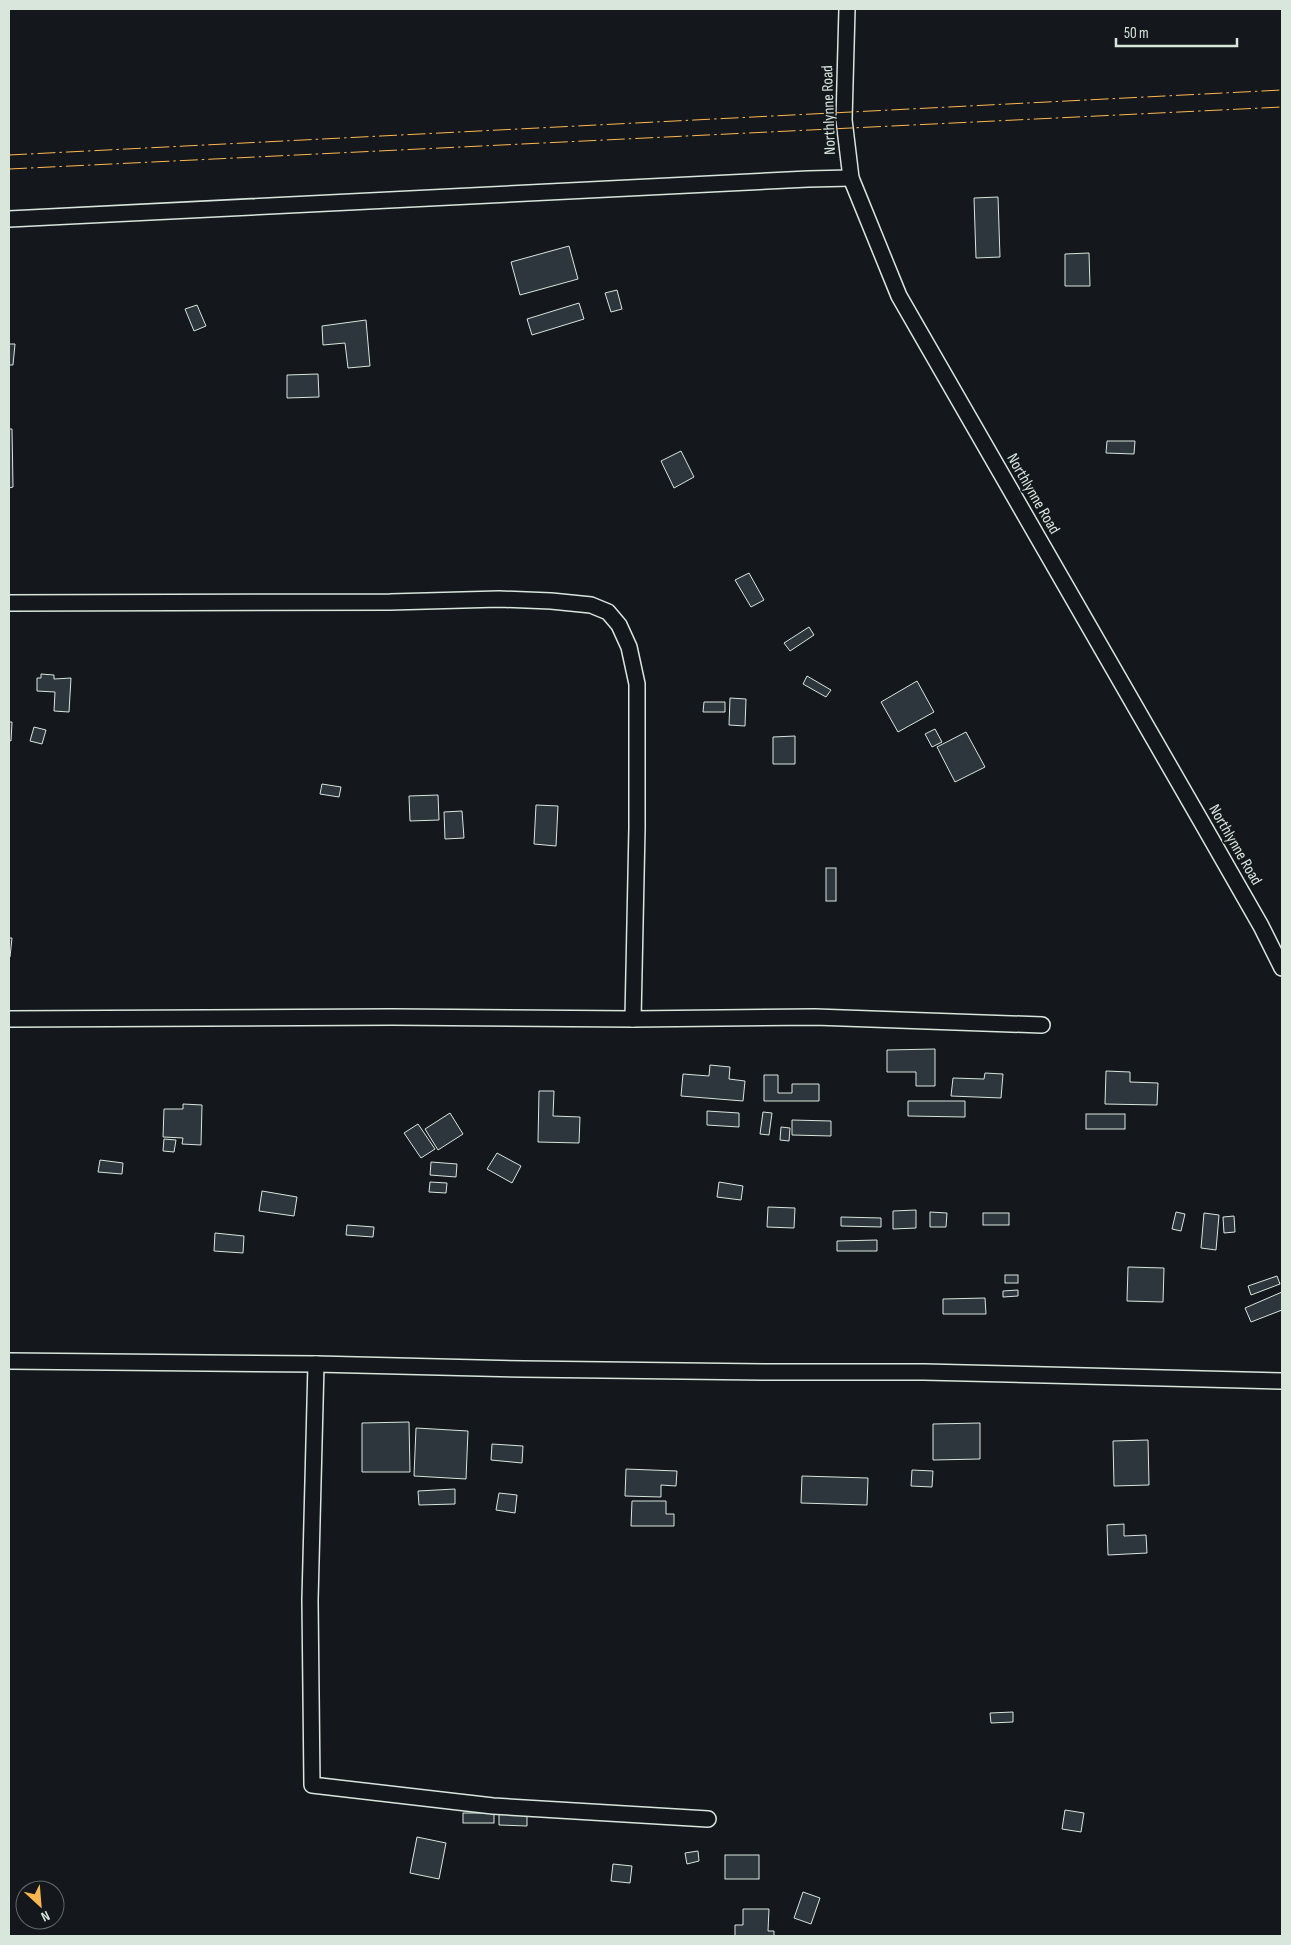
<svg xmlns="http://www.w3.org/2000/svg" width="1291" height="1945" viewBox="0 0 1291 1945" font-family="'Sofia Sans Condensed',sans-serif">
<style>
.building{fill:#2c363c;stroke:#d8e6dc}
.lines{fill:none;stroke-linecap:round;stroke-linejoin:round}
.minor-casing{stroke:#d8e6dc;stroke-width:18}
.minor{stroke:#14181c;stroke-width:15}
.power{stroke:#ffb74d;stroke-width:1;stroke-dasharray:18 4 2.5 4;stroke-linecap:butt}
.labels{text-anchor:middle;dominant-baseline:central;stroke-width:4;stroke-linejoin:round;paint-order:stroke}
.street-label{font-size:16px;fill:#d8e6dc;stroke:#14181c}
</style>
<rect width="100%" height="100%" fill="#14181c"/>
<g class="building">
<path d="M 998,197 L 1000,257 L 976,258 L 974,198 Z"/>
<path d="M 569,246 L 578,279 L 520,295 L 511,262 Z"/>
<path d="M 1089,253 L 1090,286 L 1065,286 L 1065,254 Z"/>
<path d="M 617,290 L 622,309 L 611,312 L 605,293 Z"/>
<path d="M 579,303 L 584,319 L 532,335 L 527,319 Z"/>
<path d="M 197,305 L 206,326 L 194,331 L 185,309 Z"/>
<path d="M 366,320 L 370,366 L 348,368 L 345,343 L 323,345 L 322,326 Z"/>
<path d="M 9,344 L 15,344 L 13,365 L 9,365 Z"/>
<path d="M 318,374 L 319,397 L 287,398 L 287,375 Z"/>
<path d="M 9,429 L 12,429 L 13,487 L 9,488 Z"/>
<path d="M 1107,441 L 1135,441 L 1134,454 L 1106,453 Z"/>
<path d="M 681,451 L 694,477 L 674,488 L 661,461 Z"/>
<path d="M 749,573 L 764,600 L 751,607 L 735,580 Z"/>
<path d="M 809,627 L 814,635 L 790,651 L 784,643 Z"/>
<path d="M 41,674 L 54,675 L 54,679 L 71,678 L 69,712 L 54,711 L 55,692 L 37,691 L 37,678 L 41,678 Z"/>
<path d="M 807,676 L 831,690 L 826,697 L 803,684 Z"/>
<path d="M 917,681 L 934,712 L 898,732 L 881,702 Z"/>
<path d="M 730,698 L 746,699 L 745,726 L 729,725 Z"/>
<path d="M 704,702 L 725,702 L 725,712 L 703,712 Z"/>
<path d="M 9,722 L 12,722 L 11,741 L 9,740 Z"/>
<path d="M 34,727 L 46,730 L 42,744 L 30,741 Z"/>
<path d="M 935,729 L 942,742 L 932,747 L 925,734 Z"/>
<path d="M 966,732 L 985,767 L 955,782 L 937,747 Z"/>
<path d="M 795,736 L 795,764 L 773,764 L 773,737 Z"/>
<path d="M 322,784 L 341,787 L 339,797 L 320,794 Z"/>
<path d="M 438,795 L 439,820 L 410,821 L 409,796 Z"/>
<path d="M 536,805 L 558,806 L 556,846 L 534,844 Z"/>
<path d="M 462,811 L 464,838 L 445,839 L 444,812 Z"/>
<rect x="826" y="868" width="10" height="33"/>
<path d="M 9,938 L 12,938 L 10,957 L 9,957 Z"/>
<path d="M 935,1049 L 935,1086 L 916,1086 L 916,1072 L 887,1072 L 887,1050 Z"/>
<path d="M 710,1065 L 730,1067 L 729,1079 L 745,1081 L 743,1101 L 681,1096 L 683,1074 L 709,1076 Z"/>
<path d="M 1106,1071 L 1130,1072 L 1130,1082 L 1158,1083 L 1157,1105 L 1105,1104 Z"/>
<path d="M 985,1073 L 1003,1074 L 1001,1098 L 951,1096 L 953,1078 L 984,1079 Z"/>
<path d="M 764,1075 L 778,1075 L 778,1093 L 792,1093 L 792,1084 L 819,1084 L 819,1101 L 764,1101 Z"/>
<path d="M 539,1091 L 554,1091 L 553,1116 L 580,1117 L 579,1143 L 538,1142 Z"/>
<path d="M 908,1101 L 965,1101 L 965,1117 L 908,1116 Z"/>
<path d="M 183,1104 L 202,1105 L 201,1145 L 182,1144 L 183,1138 L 163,1137 L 164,1109 L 183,1109 Z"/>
<path d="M 707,1111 L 739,1113 L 739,1127 L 707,1125 Z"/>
<path d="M 763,1112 L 772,1113 L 769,1135 L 760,1134 Z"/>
<path d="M 450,1113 L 463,1134 L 438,1150 L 425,1129 Z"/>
<rect x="1086" y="1114" width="39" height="15"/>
<path d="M 792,1120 L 831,1121 L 831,1136 L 792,1135 Z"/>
<path d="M 418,1124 L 435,1149 L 421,1158 L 404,1133 Z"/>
<path d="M 781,1127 L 790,1128 L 789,1141 L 780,1140 Z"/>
<path d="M 164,1139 L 176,1140 L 174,1152 L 163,1151 Z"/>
<path d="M 497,1153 L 521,1166 L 512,1183 L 487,1169 Z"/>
<path d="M 100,1160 L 123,1163 L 122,1174 L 98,1172 Z"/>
<path d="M 431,1162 L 457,1164 L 456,1177 L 430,1175 Z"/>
<path d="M 430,1182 L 447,1183 L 446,1193 L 429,1192 Z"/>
<path d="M 719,1182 L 743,1186 L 741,1200 L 717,1197 Z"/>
<path d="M 262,1191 L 297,1197 L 294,1216 L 259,1211 Z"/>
<path d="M 768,1207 L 795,1208 L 794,1228 L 767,1227 Z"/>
<path d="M 916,1210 L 916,1228 L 893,1229 L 893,1211 Z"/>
<path d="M 930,1212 L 947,1213 L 946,1227 L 930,1227 Z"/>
<path d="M 1176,1212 L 1185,1214 L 1181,1231 L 1172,1229 Z"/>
<rect x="983" y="1213" width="26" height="12"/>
<path d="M 1204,1213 L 1219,1215 L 1216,1250 L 1201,1248 Z"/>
<path d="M 1234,1216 L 1235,1232 L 1224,1233 L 1223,1217 Z"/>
<path d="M 841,1217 L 881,1218 L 881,1227 L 841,1226 Z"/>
<path d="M 347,1225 L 374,1227 L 373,1237 L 346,1235 Z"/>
<path d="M 215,1233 L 244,1236 L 243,1253 L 214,1251 Z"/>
<path d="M 877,1240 L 877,1251 L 837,1251 L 837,1241 Z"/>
<path d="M 1128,1267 L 1164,1268 L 1163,1302 L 1127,1301 Z"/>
<rect x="1005" y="1275" width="13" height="8"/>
<path d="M 1277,1276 L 1280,1284 L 1251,1295 L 1248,1286 Z"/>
<path d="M 1018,1290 L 1018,1296 L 1003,1297 L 1003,1291 Z"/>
<path d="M 1282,1292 L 1282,1310 L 1251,1322 L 1245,1308 Z"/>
<path d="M 985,1298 L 986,1314 L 943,1314 L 943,1299 Z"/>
<path d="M 409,1422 L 410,1472 L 362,1472 L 362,1423 Z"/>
<path d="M 980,1423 L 980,1459 L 933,1460 L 933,1424 Z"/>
<path d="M 416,1428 L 468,1431 L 466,1479 L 414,1476 Z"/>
<path d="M 1148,1440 L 1149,1485 L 1114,1486 L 1113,1441 Z"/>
<path d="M 492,1444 L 523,1446 L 522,1463 L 491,1460 Z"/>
<path d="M 626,1469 L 677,1471 L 676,1486 L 661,1485 L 661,1497 L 625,1496 Z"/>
<path d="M 912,1470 L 933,1471 L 932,1487 L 911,1486 Z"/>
<path d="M 802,1476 L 868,1478 L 867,1505 L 801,1503 Z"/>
<path d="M 455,1489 L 455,1504 L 419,1505 L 418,1491 Z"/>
<path d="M 499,1493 L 517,1495 L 515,1513 L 496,1510 Z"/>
<path d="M 632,1501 L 666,1501 L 666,1514 L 674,1514 L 674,1526 L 631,1526 Z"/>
<path d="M 1124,1524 L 1124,1536 L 1146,1535 L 1147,1553 L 1108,1555 L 1107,1525 Z"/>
<path d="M 1013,1712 L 1013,1722 L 991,1723 L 990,1713 Z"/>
<path d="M 1065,1810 L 1084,1813 L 1081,1832 L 1062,1829 Z"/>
<rect x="463" y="1813" width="31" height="10"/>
<path d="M 499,1814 L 527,1815 L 527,1826 L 499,1825 Z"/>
<path d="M 417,1837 L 446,1843 L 439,1879 L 410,1873 Z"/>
<path d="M 698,1851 L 699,1861 L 687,1864 L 685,1853 Z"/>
<rect x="725" y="1855" width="34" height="24"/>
<path d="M 613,1864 L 632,1866 L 630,1883 L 611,1881 Z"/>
<path d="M 803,1892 L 820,1898 L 811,1924 L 794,1918 Z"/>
<path d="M 743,1909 L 769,1909 L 768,1931 L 774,1931 L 774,1936 L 735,1936 L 735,1925 L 743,1925 Z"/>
</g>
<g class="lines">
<defs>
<g id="minor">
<path d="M 847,9 L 844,120 L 851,178 L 899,296 L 1205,828 L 1261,926 L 1282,968"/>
<path d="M 9,219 L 808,179 L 851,178"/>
<path d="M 9,603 L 390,602 L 499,599 L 551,601 L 591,605 L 608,612 L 619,625 L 629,647 L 637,684 L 637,828 L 633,1019"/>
<path d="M 9,1019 L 392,1017 L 633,1019 L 815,1017 L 1042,1025"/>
<path d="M 9,1361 L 316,1364 L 523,1369 L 763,1372 L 924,1372 L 1282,1381"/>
<path d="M 316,1364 L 310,1600 L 312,1785 L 493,1806 L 708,1819"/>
</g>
</defs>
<use href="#minor" class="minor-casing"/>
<use href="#minor" class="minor"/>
<g class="power">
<path d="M 9,155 L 1282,90"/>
<path d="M 9,169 L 1282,107"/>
</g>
</g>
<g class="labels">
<g class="street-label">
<text transform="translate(829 110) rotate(-92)">Northlynne Road</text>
<text transform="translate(1033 494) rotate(60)">Northlynne Road</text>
<text transform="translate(1235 845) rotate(60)">Northlynne Road</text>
</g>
</g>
<rect width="1291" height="1945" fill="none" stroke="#d8e6dc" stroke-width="20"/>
<g transform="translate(40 1905) rotate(154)"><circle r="24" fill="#14181c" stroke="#626a69"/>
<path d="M0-4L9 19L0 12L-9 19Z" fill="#ffb74d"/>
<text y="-8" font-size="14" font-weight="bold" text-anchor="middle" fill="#d8e6dc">N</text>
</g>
<path d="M1116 38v8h121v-8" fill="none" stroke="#d8e6dc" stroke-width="2.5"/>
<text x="1124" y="38" font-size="15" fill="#d8e6dc" stroke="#14181c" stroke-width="4" paint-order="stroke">50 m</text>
</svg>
